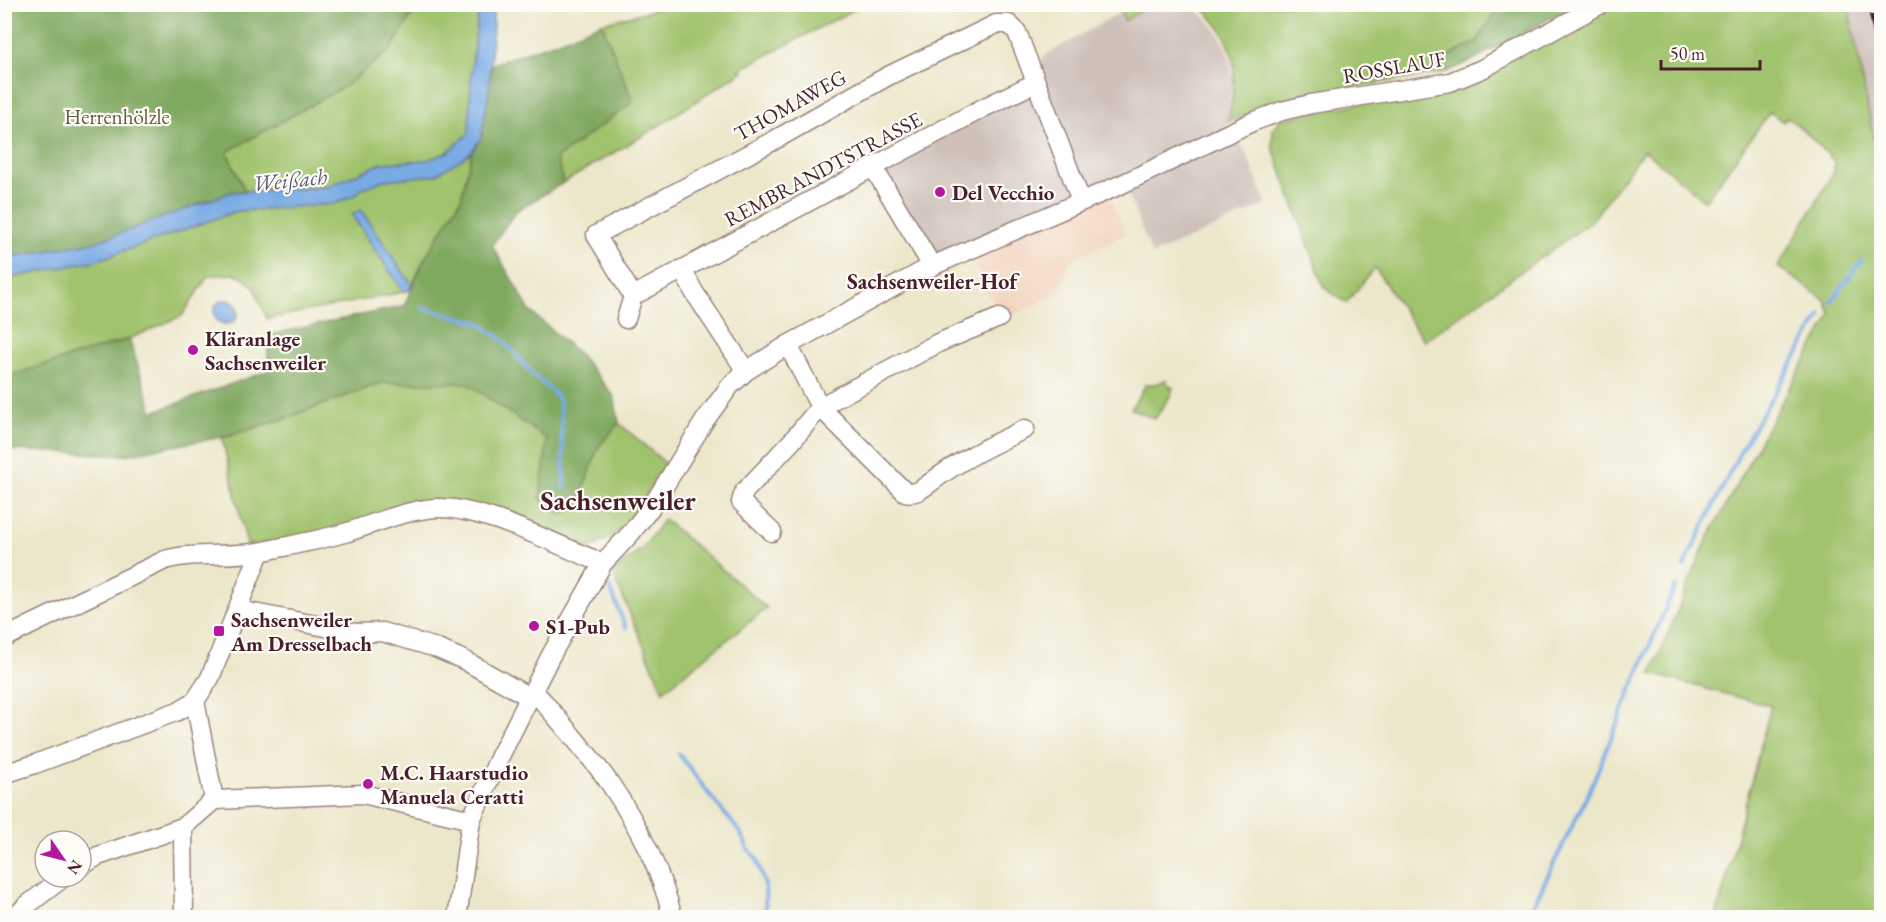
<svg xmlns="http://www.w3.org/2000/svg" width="1886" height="922" viewBox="0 0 1886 922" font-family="'EB Garamond',serif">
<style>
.built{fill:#f2d4be}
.industrial{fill:#cfc0ba}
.green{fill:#a0c36d;stroke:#75714c;stroke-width:1.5}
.forest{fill:#80a960;stroke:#656446;stroke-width:1.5}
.water{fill:#78aae4;stroke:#616488;stroke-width:1.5}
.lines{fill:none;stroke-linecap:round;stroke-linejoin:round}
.stream{stroke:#78aae4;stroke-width:4}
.minor-casing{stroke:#9b837b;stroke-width:21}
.minor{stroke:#fff;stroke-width:18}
.rail-casing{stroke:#4a1f2b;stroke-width:6}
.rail{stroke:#fdfcf7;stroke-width:4;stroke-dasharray:11;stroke-linecap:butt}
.poi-dot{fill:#b5179e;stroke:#fdfcf7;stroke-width:2}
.labels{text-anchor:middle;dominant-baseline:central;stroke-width:4.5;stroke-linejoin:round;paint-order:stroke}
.street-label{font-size:21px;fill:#4a1f2b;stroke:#fdfcf7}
.park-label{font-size:21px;fill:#685842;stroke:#fdfcf7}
.poi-label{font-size:21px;font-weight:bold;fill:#4a1f2b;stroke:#fdfcf7;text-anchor:start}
.water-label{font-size:22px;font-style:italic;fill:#5c5775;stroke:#fdfcf7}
.neighbourhood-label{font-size:22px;font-weight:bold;fill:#4a1f2b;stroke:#fdfcf7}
.district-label{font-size:27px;font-weight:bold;fill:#4a1f2b;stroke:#fdfcf7}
</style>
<rect width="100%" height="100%" fill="#fdfcf7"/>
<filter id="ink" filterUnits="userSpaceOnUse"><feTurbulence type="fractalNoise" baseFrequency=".0167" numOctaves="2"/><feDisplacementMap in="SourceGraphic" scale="12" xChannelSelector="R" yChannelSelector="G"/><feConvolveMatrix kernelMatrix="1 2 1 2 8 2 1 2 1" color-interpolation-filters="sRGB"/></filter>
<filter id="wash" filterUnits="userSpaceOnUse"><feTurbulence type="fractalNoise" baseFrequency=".008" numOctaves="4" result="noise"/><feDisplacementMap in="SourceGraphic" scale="24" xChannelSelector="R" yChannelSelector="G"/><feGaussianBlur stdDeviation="1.35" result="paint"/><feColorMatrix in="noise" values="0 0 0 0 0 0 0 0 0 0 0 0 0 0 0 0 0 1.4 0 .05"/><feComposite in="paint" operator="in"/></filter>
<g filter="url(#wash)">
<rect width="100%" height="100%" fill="#ece7cb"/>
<path class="built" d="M 1110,196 L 1126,235 L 1069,261 L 1061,293 L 1005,318 L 985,289 L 971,257 Z"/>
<g class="industrial">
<path d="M 1149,5 L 1191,5 L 1212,24 L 1221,38 L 1229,56 L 1233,79 L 1228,124 L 1242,144 L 1267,204 L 1152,255 L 1126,189 L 940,268 L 881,170 L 1029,91 L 1044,56 L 1121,12 L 1126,21 Z"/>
<path d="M 1848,5 L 1881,5 L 1881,181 Z"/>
</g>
<g class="green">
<path d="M 418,5 L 479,5 L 471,77 L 469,134 L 448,152 L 428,160 L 382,163 L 327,187 L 245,191 L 226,152 L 345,86 L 390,50 Z"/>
<path d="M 672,5 L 863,5 L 740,69 L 743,71 L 652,130 L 563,183 L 557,158 L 633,102 L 602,23 Z"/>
<path d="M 1117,5 L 1149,5 L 1125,21 Z"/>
<path d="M 1198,5 L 1499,5 L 1477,42 L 1443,59 L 1447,72 L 1317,93 L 1283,102 L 1228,122 C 1239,74 1239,38 1198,5 Z"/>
<path d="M 1612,5 L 1848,5 L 1882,181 L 1881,917 L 1716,917 L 1771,706 L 1651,674 L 1706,542 L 1772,419 L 1831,315 L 1825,300 L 1778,267 L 1834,172 L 1834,161 L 1807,133 L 1787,117 L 1783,122 L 1770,112 L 1705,201 L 1644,150 L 1591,222 L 1424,341 L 1375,268 L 1346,303 L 1324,287 L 1272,146 L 1273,129 L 1280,120 L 1322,110 L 1453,88 L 1574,22 Z"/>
<path d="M 472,151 L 461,199 L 425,258 L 412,285 L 361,210 L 352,215 L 404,292 L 267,319 L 254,287 L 237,274 L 208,276 L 182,316 L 129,339 L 5,377 L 5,279 L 98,260 L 237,211 L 334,204 L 355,195 L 361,189 L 384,180 L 435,175 L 462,159 Z"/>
<path d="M 1166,380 L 1169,386 L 1173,387 L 1171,395 L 1155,419 L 1131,409 L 1146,384 L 1155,384 Z"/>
<path d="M 381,383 L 467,383 L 548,439 L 540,499 L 578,503 L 599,446 L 619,423 L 666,464 C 644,497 625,542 582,549 L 461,505 L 292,542 L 247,545 L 222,438 L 281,420 Z"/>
<path d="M 664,519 L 767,608 L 663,691 L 612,572 L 643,548 Z"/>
</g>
<g class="forest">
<path d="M 5,5 L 418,5 L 390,50 L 345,86 L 227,152 L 245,191 L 232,192 L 96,242 L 5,258 Z"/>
<path d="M 1499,5 L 1575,5 L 1471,61 L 1447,72 L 1443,59 L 1477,42 Z"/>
<path d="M 602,23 L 633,102 L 557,158 L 563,183 L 516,211 L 492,245 L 530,311 L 580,355 L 614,396 L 619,423 L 599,446 L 578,503 L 562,515 L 540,499 L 547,439 L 467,383 L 381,383 L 281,420 L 222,437 L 124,455 L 10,450 L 5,454 L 5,377 L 129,339 L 153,412 L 268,371 L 268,335 L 404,306 L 425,258 L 461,199 L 472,151 L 481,138 L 492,64 L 559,41 Z"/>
</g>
<g class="water">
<path d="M 479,5 L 494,5 L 489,90 L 481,138 L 472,151 L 462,159 L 435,175 L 384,180 L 361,189 L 355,195 L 334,204 L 237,211 L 98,260 L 5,279 L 5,258 L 96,242 L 232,192 L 327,187 L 382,163 L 428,160 L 448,152 L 469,133 L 471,77 Z"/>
<path d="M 361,210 L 412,285 L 409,290 L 404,292 L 352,215 Z"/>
<circle cx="226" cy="312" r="12"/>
</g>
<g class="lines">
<g class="stream">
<path d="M 1831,302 L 1862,260"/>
<path d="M 423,308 L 478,322 L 504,341 L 533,375 L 553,392 L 560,402 L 565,488"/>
<path d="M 1684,566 L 1742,448 L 1821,315"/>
<path d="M 608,583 L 626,628"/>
<path d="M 1635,680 L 1675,587"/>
<path d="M 679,754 L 711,797 L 740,832 L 748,849 L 757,859 L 765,886 L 766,918"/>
<path d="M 1527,918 L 1589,792 L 1635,680"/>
</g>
</g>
</g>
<g filter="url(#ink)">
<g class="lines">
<defs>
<g id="minor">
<path d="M 873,167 L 932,266"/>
<path d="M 682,269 L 694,292 L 746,371"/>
<path d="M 633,296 L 596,235 L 771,142 L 888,76 L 996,24 L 1009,24 L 1017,32 L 1081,201"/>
<path d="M 626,319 L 633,296 L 983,108 L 1035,83"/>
<path d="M 788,345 L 820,407 L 905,492 C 915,495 922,489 930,483 C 959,460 992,445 1025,429"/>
<path d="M 772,532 L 741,502 L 744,492 L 792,441 L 820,407 L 938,343 L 999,318"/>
<path d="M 238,610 L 357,633 L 382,632 L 433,647 L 464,660 L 529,697"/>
<path d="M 4,638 L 165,560 C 197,551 231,558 264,551 C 292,545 320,540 348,532 C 376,523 406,510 436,508 C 483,506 558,546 603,563"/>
<path d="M 533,691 L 541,699 C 564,727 590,755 611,785 C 638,825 661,871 673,918"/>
<path d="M 4,774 L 35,764 L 178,711 L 195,701 L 210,678 L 260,552"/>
<path d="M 214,800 L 363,794 L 471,820"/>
<path d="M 81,866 L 98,856 L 183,827"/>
<path d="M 14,918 L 26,906 L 64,877"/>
<path d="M 184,918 L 183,827 L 214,800 L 195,701"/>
<path d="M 457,918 L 471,820 L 499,758 L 550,657 L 603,563 L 631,533 L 652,506 L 705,420 L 730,386 L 746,371 L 788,345 L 932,266 L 1120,185 L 1252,122 L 1282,111 L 1311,104 L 1450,82 L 1482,69 L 1601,4"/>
</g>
</defs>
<use href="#minor" class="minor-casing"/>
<use href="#minor" class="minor"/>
<defs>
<path id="rail" d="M 1870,4 L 1882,67"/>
</defs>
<use href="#rail" class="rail-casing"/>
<use href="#rail" class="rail"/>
</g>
</g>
<g class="poi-dot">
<circle cx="940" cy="192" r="6"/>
<circle cx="193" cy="350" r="6"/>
<circle cx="534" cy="626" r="6"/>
<rect x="213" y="625" width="12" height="12" rx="3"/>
<circle cx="368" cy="784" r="6"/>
</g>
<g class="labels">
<g class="street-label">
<text transform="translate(1394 67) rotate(-10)">ROSSLAUF</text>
<text transform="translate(790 105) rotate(-29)">THOMAWEG</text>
<text transform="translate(823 169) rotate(-28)">REMBRANDTSTRASSE</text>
</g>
<g class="park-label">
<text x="117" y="116">Herrenhölzle</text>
</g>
<g class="poi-label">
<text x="952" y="192">Del Vecchio</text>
<text x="205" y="338">Kläranlage<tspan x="205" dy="24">Sachsenweiler</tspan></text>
<text x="231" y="619">Sachsenweiler<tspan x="231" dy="24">Am Dresselbach</tspan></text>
<text x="546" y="626">S1-Pub</text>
<text x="380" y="772">M.C. Haarstudio<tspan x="380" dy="24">Manuela Ceratti</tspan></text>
</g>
<g class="water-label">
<text transform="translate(290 180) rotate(-6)">Weißach</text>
</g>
<g class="neighbourhood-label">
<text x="932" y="281">Sachsenweiler-Hof</text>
</g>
<g class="district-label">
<text x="618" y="500">Sachsenweiler</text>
</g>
</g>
<rect width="1886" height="922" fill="none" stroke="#fdfcf7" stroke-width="24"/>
<g transform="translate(63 859) rotate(125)"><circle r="28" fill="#fdfcf7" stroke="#b5a4a5" stroke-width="1.5"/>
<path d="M0-4.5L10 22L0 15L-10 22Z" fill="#b5179e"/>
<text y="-9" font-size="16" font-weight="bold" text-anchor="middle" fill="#4a1f2b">N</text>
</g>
<path d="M1661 60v9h99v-9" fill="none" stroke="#4a1f2b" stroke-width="3"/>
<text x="1670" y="60" font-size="18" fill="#4a1f2b" stroke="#fdfcf7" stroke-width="4.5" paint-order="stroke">50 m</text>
</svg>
